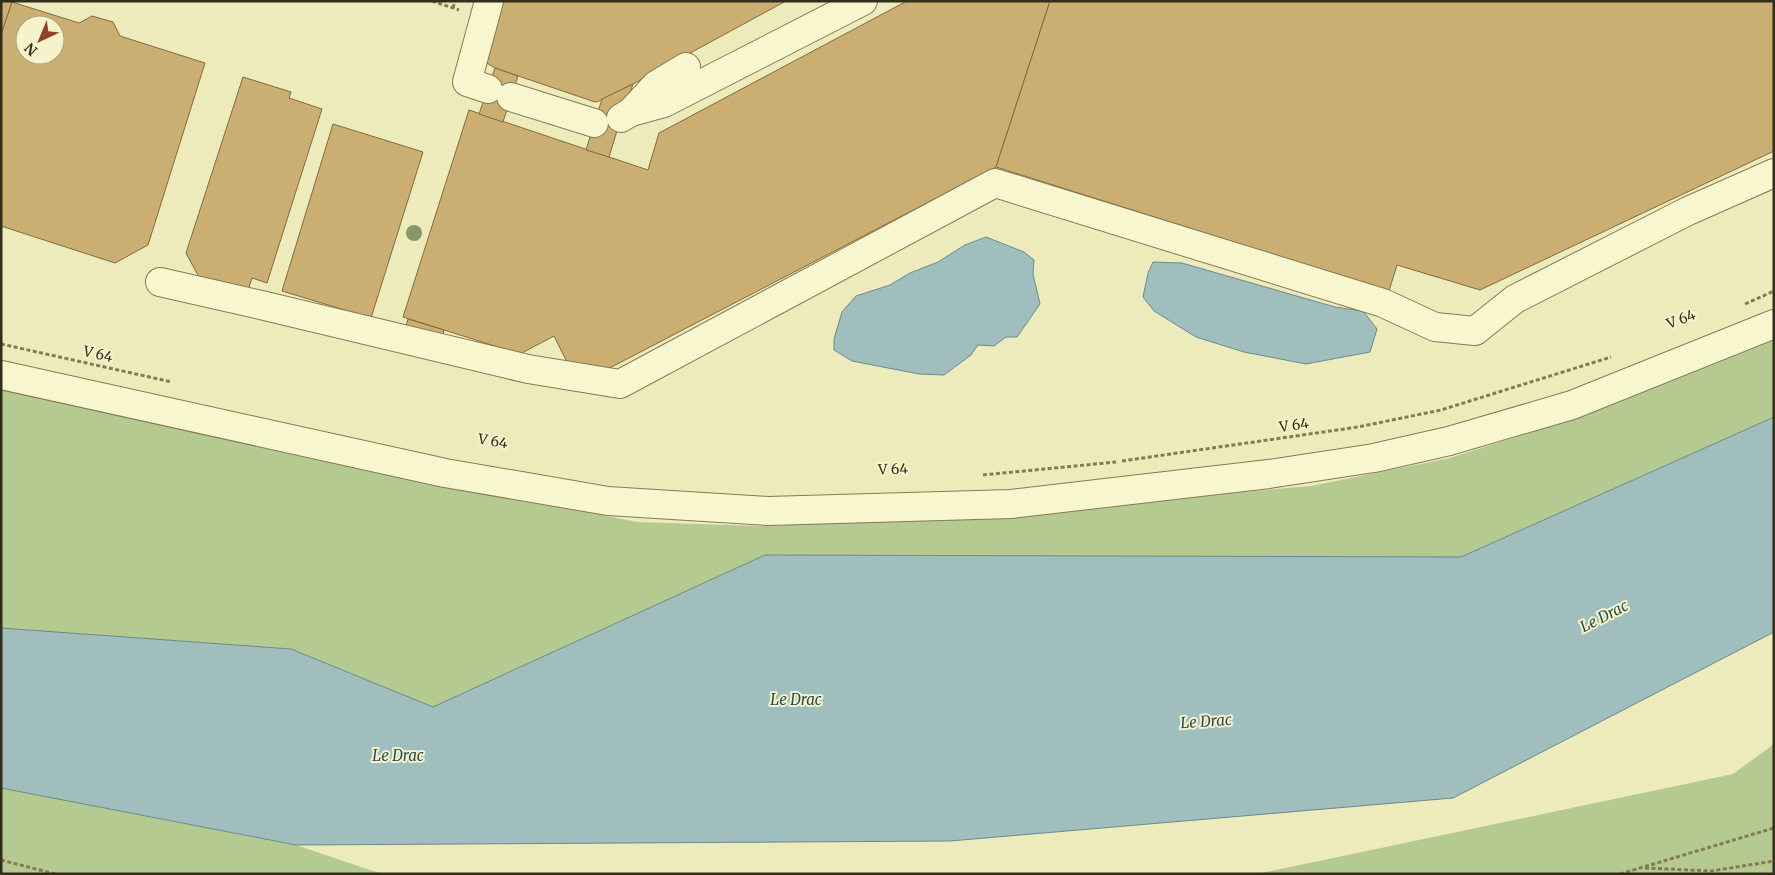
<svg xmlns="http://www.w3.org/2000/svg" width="1775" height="875" viewBox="0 0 1775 875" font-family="Merriweather,serif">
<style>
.green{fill:#b5ca91}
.water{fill:#a0bebd;stroke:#688b8b}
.building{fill:#cbae72;stroke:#836a3c;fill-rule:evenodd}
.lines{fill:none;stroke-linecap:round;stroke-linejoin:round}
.minor-casing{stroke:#847a56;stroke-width:30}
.path{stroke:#847a56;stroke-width:3;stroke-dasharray:4 2.5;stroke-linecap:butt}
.minor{stroke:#f8f6cf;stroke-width:28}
.tree{fill:#899667}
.labels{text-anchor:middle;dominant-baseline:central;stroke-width:4;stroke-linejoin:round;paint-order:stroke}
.street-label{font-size:14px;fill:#332d1b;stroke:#f5f3cb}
.water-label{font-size:15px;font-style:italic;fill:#2a4c53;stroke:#f5f3cb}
</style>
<rect width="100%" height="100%" fill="#edebbc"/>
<g class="green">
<path d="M 1774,339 L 1774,417 L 1461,557 L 765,555 L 433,707 L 291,649 L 1,628 L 1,388 L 322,460 L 637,522 L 759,526 L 934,519 L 1311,486 L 1450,458 L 1544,428 Z"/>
<path d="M 1774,744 L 1774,874 L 1257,874 L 1733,774 Z"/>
<path d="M 1,788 L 296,845 L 382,874 L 1,874 Z"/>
</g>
<g class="water">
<path d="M 986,237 L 1024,252 L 1034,260 L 1033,274 L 1040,304 L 1017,337 L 1006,337 L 994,346 L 978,345 L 971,355 L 944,375 L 919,374 L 852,361 L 834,350 L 834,339 L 842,312 L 856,296 L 890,285 L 910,273 L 938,262 L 965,245 Z"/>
<path d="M 1153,262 L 1182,263 L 1335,307 L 1363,311 L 1377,329 L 1370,352 L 1306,364 L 1244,352 L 1196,337 L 1154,311 L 1143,297 L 1148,273 Z"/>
<path d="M 1774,417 L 1774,632 L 1453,798 L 950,841 L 296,845 L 1,788 L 1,628 L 291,649 L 433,707 L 765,555 L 1461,557 Z"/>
</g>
<g class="building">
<path d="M 1,1 L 12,2 L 1,35 Z"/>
<path d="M 496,1 L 786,1 L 633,84 L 599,101 L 595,102 L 495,68 L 485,62 Z"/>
<path d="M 907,1 L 1050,1 L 996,167 L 600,373 L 571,370 L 554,336 L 520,354 L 403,317 L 469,110 L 648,170 L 659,133 Z"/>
<path d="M 1050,1 L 1774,1 L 1774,151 L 1480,290 L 1397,265 L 1389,291 L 996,167 Z"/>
<path d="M 12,2 L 79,23 L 92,16 L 113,22 L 120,36 L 205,63 L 148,245 L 115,263 L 1,226 L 1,35 ZM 25,25 L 55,25 L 55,55 L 25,55 Z"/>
<path d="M 495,68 L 518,76 L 503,122 L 479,114 Z"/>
<path d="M 243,77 L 291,92 L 289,98 L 322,109 L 267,283 L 252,278 L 247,293 L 200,279 L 186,253 Z"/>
<path d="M 633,84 L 621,118 L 609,157 L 586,150 L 602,99 Z"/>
<path d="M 333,124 L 423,152 L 371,318 L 282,291 Z"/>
<path d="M 408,319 L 444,330 L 442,338 L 406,326 Z"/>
</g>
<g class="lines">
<defs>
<g id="minor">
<path d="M 488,89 L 467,82 L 489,1"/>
<path d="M 511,97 L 594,123"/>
<path d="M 631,112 L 656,85 L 686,67"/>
<path d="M 621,118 L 631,112 L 664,103 L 863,1"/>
<path d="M 160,282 L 261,305 L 528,369 L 620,384 L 995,183 L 1383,303 L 1435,327 L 1475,331 L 1515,299 L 1688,211 L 1774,173"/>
<path d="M 1,375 L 445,473 L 608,501 L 768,511 L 1011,504 L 1269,474 L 1374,458 L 1449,441 L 1572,405 L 1774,324"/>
</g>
</defs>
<use href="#minor" class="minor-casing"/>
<g class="path">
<path d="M 432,1 L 459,10"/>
<path d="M 453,8 L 455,1"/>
<path d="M 1745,304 L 1774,291"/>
<path d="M 1,344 L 172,382"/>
<path d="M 1122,461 L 1358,427 L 1441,410 L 1611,357"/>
<path d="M 983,475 L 1116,462"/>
<path d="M 1,860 L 55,874"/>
<path d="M 1645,868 L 1711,871 L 1774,861"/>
<path d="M 1620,874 L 1774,828"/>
</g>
<use href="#minor" class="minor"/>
</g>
<circle class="tree" cx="414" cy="233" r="8"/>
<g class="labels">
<g class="street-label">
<text transform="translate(1681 319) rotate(-21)">V 64</text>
<text transform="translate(98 354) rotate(13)">V 64</text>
<text transform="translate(1294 425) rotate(-8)">V 64</text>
<text transform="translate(493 441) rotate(9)">V 64</text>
<text transform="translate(893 469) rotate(-2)">V 64</text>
</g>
<g class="water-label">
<text transform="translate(1604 616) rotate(-27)">Le Drac</text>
<text x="796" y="699">Le Drac</text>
<text transform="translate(1206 721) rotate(-4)">Le Drac</text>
<text x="398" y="755">Le Drac</text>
</g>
</g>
<rect width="1775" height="875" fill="none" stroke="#332d1b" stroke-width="5"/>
<g transform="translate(40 40) rotate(224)"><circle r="24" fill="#f5f3cb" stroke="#a7a485"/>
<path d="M0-4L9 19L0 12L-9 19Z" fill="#934126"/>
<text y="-8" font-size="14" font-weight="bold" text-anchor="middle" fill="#332d1b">N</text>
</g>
</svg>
